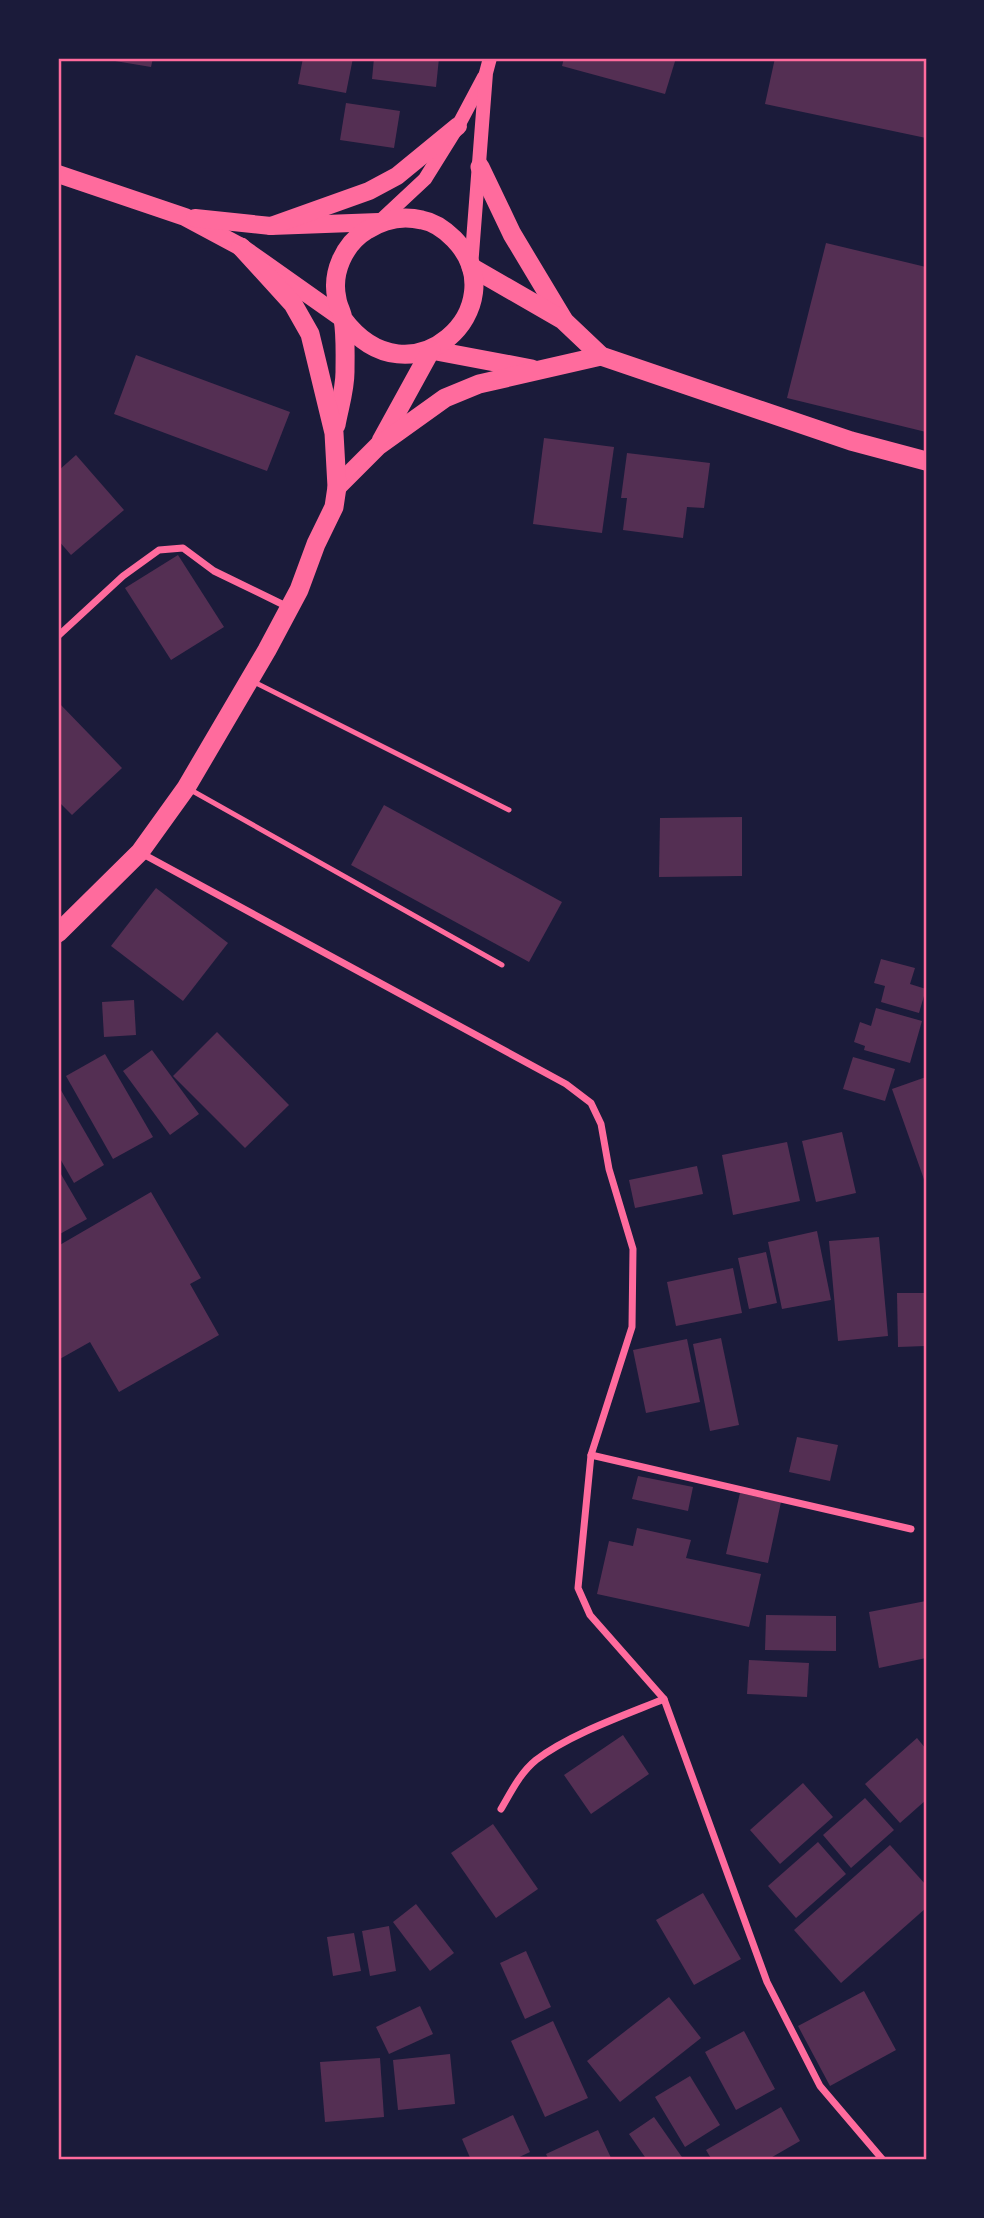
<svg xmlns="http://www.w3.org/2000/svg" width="984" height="2218" viewBox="0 0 984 2218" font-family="'Public Sans',sans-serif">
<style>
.building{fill:#542f53}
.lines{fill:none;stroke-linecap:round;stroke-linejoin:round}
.service{stroke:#ff6b9d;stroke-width:5}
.minor{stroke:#ff6b9d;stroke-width:7}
.secondary{stroke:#ff6b9d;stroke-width:14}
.primary{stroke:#ff6b9d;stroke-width:18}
.trunk{stroke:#ff6b9d;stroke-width:19}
.neatline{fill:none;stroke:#ff6b9d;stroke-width:2.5}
</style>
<rect width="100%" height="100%" fill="#1b1b3a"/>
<g class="building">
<path d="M 115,58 L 153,58 L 151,67 L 115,61 Z"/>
<path d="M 303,58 L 353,58 L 346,93 L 298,84 Z"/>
<path d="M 374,58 L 439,58 L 436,87 L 372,79 Z"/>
<path d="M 564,58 L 676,58 L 665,94 L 562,66 Z"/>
<path d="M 775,58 L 926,58 L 926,138 L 765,104 Z"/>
<path d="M 346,103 L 400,111 L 394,148 L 340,140 Z"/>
<path d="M 826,243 L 926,267 L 926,432 L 787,398 Z"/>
<path d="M 136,355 L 290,412 L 267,471 L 114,414 Z"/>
<path d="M 544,438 L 614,447 L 602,533 L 533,524 Z"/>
<path d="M 627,453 L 710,463 L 704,508 L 687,507 L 683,538 L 623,530 L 627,498 L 621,498 Z"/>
<path d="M 76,455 L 124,510 L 71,555 L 58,540 L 58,471 Z"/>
<path d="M 178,555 L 224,627 L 171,660 L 125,588 Z"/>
<path d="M 58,702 L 122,768 L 72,815 L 58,801 Z"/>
<path d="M 384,805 L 562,902 L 529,962 L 351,865 Z"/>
<path d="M 742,817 L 742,876 L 659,877 L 660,818 Z"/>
<path d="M 156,888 L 228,943 L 183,1001 L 111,946 Z"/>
<path d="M 881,959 L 915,968 L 910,984 L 926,989 L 919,1013 L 881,1002 L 885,986 L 874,983 Z"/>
<path d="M 134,1000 L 136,1035 L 104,1037 L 102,1002 Z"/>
<path d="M 876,1008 L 922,1021 L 910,1063 L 864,1050 L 865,1046 L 854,1042 L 860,1022 L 871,1026 Z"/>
<path d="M 217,1032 L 289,1105 L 245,1148 L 173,1076 Z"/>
<path d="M 152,1050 L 199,1114 L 170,1135 L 123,1071 Z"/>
<path d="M 105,1054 L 153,1137 L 113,1159 L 66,1076 Z"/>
<path d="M 853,1057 L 895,1069 L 885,1101 L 843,1089 Z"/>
<path d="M 926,1077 L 926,1185 L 892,1089 Z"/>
<path d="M 58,1085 L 104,1165 L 74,1183 L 58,1155 Z"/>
<path d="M 842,1132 L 856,1193 L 816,1202 L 802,1141 Z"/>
<path d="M 787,1142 L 800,1201 L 733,1215 L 722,1155 Z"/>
<path d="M 697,1166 L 703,1194 L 635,1208 L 629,1180 Z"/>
<path d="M 58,1169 L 87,1219 L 58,1235 Z"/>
<path d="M 151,1192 L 201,1278 L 190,1284 L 219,1335 L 119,1392 L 90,1342 L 58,1360 L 58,1246 Z"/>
<path d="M 817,1231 L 831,1300 L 782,1309 L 768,1242 Z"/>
<path d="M 879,1237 L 888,1336 L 838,1341 L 829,1241 Z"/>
<path d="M 766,1252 L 777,1303 L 749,1309 L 738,1258 Z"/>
<path d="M 733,1268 L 742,1313 L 676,1326 L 667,1282 Z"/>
<path d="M 897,1293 L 926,1293 L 926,1346 L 898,1347 Z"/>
<path d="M 721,1338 L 739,1425 L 710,1431 L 693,1344 Z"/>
<path d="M 687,1339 L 700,1402 L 646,1413 L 633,1350 Z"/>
<path d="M 797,1437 L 838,1445 L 830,1481 L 789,1472 Z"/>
<path d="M 638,1476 L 693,1487 L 688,1511 L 632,1499 Z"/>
<path d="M 740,1493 L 781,1502 L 768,1563 L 726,1554 Z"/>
<path d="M 637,1528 L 691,1540 L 686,1558 L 761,1574 L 749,1627 L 597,1594 L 609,1541 L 633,1546 Z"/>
<path d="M 926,1601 L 926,1658 L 879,1668 L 869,1612 Z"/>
<path d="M 766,1615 L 836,1616 L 836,1651 L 765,1650 Z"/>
<path d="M 749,1660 L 809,1663 L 807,1697 L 747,1694 Z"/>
<path d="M 623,1735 L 649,1774 L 591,1814 L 564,1775 Z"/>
<path d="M 917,1738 L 926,1749 L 926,1800 L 900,1823 L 865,1784 Z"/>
<path d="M 803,1783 L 833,1817 L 780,1864 L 750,1830 Z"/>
<path d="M 865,1798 L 894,1830 L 851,1868 L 823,1835 Z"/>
<path d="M 493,1824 L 538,1889 L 496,1918 L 451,1853 Z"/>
<path d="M 818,1842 L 846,1874 L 796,1918 L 768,1886 Z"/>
<path d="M 890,1845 L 926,1885 L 926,1908 L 841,1983 L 794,1930 Z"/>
<path d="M 703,1893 L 741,1959 L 694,1985 L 656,1920 Z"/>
<path d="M 416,1904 L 454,1953 L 430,1971 L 393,1922 Z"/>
<path d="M 389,1926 L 396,1971 L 370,1976 L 362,1931 Z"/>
<path d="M 354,1933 L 361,1971 L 333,1976 L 327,1937 Z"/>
<path d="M 526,1951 L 551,2007 L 525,2019 L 500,1963 Z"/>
<path d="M 864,1991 L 896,2050 L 830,2086 L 798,2026 Z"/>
<path d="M 669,1997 L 701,2038 L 620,2102 L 587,2061 Z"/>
<path d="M 420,2006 L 433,2034 L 389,2054 L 376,2027 Z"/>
<path d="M 553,2021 L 588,2098 L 545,2117 L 511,2041 Z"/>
<path d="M 744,2031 L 775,2089 L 736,2110 L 705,2052 Z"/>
<path d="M 450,2054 L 455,2104 L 398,2110 L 393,2060 Z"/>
<path d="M 380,2058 L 384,2117 L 325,2122 L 320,2062 Z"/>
<path d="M 690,2076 L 720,2125 L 685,2147 L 655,2097 Z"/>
<path d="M 781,2107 L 800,2141 L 767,2160 L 712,2160 L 706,2150 Z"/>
<path d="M 513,2115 L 530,2152 L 513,2160 L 471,2160 L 462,2139 Z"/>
<path d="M 654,2117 L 684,2160 L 647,2160 L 629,2134 Z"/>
<path d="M 598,2130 L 612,2160 L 549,2160 L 546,2154 Z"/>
</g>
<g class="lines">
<g class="service">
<path d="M 252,681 L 509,810"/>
<path d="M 189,789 L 502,965"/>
</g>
<g class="minor">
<path d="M 58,636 L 123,576 L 159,550 L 183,548 L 214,571 L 288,607"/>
<path d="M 141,853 L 566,1084 L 591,1103 L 601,1124 L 609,1169 L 633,1249 L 632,1327 L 591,1455 L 578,1588 L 590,1615 L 664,1699 L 767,1982 L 820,2086 L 883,2160"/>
<path d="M 591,1455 L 911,1529"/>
<path d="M 501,1809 C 511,1792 520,1773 536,1760 C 570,1734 625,1715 664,1699"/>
</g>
<g class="secondary">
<path d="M 380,221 L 425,179 L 458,126 L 484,77"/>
<path d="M 471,267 L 486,73 L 490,58"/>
</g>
<g class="primary">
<path d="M 58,174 L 185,217 L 241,247 L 343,319"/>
<path d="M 195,218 L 271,226 L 379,222"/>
<path d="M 271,226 L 369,191 L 397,176 L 458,126"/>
</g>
<g class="trunk">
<path d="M 480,167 L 512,234 L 563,319"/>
<path d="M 471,267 L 563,320 L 601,356 L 851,441 L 926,461"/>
<path d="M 431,350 L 532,369"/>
<path d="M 336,425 C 339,408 345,390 345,372 C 345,356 346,335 343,319 C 342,312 338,306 337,299 C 331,273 344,244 367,230 C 384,219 402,215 422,220 C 434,222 445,230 454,239 C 519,306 410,409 343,319"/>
<path d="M 381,441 L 431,350"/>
<path d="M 337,487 L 378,446 L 445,398 L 479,384 L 601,356"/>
<path d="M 58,933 L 140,852 L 186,788 L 267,650 L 299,590 L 316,544 L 334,507 L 337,487 L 334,433 L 310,334 L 293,304 L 241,247"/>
</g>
</g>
<rect width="984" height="2218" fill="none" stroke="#1b1b3a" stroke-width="119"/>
<rect x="60" y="60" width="865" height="2098" class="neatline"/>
</svg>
